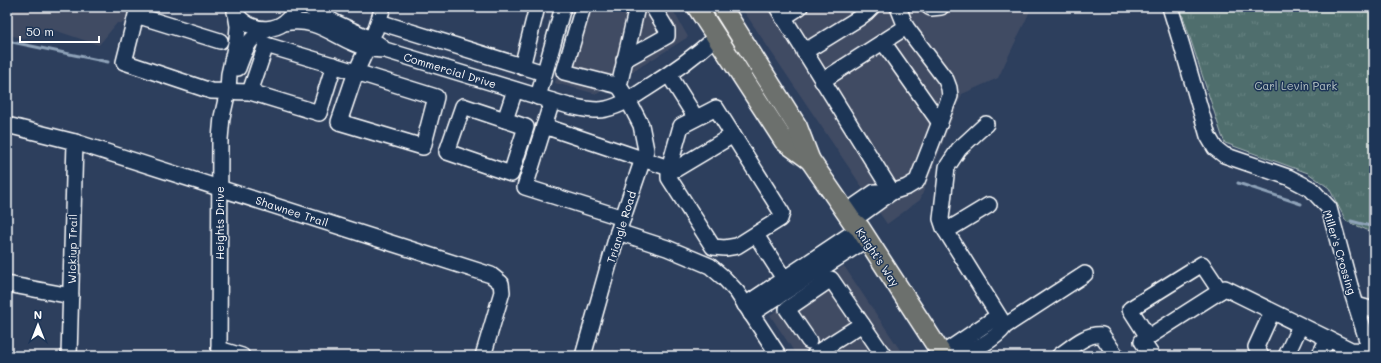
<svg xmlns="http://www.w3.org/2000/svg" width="1381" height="363" viewBox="0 0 1381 363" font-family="Mali,sans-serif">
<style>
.built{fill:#404b64}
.park{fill:url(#park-tufts);stroke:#a7b6b6}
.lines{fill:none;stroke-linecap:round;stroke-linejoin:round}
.stream{stroke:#8fa3b9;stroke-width:3}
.minor-casing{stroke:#fff;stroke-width:18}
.major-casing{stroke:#fff;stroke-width:22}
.minor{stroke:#1d3557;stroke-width:15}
.major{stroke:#6c706d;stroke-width:19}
.labels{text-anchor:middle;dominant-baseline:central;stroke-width:3;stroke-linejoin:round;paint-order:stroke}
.street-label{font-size:11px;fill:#fff;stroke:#1d3557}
.park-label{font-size:11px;fill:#b9c5c5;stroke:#1d3557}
</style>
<defs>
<pattern id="park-tufts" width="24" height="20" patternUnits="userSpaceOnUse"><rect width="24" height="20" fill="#4f6e6d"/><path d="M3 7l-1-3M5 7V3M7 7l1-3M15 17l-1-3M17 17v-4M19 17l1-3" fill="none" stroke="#698483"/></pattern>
</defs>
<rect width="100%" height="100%" fill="#2d3f5d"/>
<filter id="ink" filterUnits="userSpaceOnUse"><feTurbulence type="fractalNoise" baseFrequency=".025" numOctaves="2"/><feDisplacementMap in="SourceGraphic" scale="8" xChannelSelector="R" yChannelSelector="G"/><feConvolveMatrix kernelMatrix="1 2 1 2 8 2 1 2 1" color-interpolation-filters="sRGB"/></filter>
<g filter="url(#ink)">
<g class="built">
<path d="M 7,7 L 132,7 L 129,23 L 117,23 L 99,45 L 54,30 L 24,39 L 7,34 Z"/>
<path d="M 575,7 L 671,7 L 688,37 L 597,94 L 555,83 Z"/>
<path d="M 741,7 L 1032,7 L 998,78 L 962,94 L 920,200 L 887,224 Z"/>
<path d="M 844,266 L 904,356 L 797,356 L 770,315 Z"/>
</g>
<path class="park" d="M 1180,7 L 1374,7 L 1374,233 L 1346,221 L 1329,188 L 1308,173 L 1225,143 L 1222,136 Z"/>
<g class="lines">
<g class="stream">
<path d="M 7,41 L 108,62"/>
<path d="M 1238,183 L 1301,204"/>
<path d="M 1351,221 L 1374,227"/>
</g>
<defs>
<g id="minor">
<path d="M 309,7 L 336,23 L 371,39 L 381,46"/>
<path d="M 583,7 L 564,72 L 619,86 L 637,7"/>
<path d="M 777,7 L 892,192 L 907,187 L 917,181 L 950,96 L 949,88 L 946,80 L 906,27 L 898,7"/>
<path d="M 929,7 L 931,8 L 941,7"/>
<path d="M 1170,7 L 1182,46 L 1208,136 L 1215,148 L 1224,155 L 1288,177 L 1311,189 L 1329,208 L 1350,286 L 1372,356"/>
<path d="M 235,12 C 249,35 286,35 295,7"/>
<path d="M 783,18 L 800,7"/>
<path d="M 379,22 L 544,73"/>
<path d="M 284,23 C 320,16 336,40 367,48 C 373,50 379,50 385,50 L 569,106 C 581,108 594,112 606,109 C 620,106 632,98 644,90 C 670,74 694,57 716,37"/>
<path d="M 375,31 L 383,7"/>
<path d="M 220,41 L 136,15 L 124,62 L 211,91 L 250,92 L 319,113 L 334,65"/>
<path d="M 883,42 L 940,123"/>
<path d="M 804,52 L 859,18 L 867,12 L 872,7"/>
<path d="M 624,60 L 667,36 L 667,30 L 653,7"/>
<path d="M 522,67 L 537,7"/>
<path d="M 238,68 C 246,47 248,37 269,29"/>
<path d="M 356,72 L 436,97 L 423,147 L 339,122 Z"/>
<path d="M 669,75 L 696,118"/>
<path d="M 822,81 L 906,27"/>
<path d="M 250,92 L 266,45 L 356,72 L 367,48"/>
<path d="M 538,97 L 563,7"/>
<path d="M 552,101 L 525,187 L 623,218"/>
<path d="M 463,106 L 526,127 L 511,174 L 447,152 Z"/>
<path d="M 716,108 L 782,213 L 780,219 L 737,246 L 725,248 L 713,247 L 669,178 L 669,168 L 681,126 Z"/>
<path d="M 505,120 L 515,90"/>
<path d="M 986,124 L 959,149 L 947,167 L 941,219 L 944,228 L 1005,326"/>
<path d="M 7,125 L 75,142 L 491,275 L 501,283 L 502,292 L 483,356"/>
<path d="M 544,126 L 669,168 L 676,169 L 733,135"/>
<path d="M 846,212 L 875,192 L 892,192 L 852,221"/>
<path d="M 946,231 L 989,205"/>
<path d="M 618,232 L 667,248 L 710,266 L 724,278 L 737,292 L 779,356"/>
<path d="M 756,235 L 790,288"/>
<path d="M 7,284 L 71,296"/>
<path d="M 745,305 L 860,228"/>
<path d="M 1356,305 L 1374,310"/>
<path d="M 751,314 L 867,239"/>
<path d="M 1148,337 L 1130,309 L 1202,264 L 1220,291"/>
<path d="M 809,341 L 787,309 L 831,279 L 884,356"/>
<path d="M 219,349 L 242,356"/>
<path d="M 942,354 L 998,316"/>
<path d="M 69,356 L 75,142"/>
<path d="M 219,356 L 220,139 L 222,117 L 228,91 L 229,74 L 237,39 L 238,26 L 236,14"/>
<path d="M 583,356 L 618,232 L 646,150 L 641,125 L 628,100 L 619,86"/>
<path d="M 815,356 L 815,354 L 862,324"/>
<path d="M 958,356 C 975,349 994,341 1005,326 L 1085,274"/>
<path d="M 1059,356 C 1071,348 1086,333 1102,335 L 1115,354 L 1112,356"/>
<path d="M 1152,356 L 1142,341 L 1225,288 L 1351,350 L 1370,351"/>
<path d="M 1261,356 L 1256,347 L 1272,312"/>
<path d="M 1286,356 L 1300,326"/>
<path d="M 1319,356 L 1328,339"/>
</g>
<g id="major">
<path d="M 697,7 L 784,141 L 810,160"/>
<path d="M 722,7 L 797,126 L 810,160 L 852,221 L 860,228 L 943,356"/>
</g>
</defs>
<use href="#minor" class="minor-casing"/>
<use href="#major" class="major-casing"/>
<use href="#minor" class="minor"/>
<use href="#major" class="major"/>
</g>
</g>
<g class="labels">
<g class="street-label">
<text transform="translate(450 70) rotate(17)">Commercial Drive</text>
<text transform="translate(292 211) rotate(18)">Shawnee Trail</text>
<text transform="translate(219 223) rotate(-90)">Heights Drive</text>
<text transform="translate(621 227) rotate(-73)">Triangle Road</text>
<text transform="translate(72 249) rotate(-89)">Wickiup Trail</text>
<text transform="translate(1340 252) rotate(73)">Miller's Crossing</text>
<text transform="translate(878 257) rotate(56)">Knight's Way</text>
</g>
<g class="park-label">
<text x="1296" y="85">Carl Levin Park</text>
</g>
</g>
<rect width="1381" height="363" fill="none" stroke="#1d3557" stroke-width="24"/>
<rect x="12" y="12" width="1357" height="339" fill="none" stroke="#fff" stroke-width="1.5" filter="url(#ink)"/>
<g transform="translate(38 325)" stroke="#1d3557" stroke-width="3" paint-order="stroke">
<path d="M0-3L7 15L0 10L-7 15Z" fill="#ffffff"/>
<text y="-6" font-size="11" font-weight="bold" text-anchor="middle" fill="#ffffff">N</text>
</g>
<path d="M20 36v6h79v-6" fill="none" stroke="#ffffff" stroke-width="2"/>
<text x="26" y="36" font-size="12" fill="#ffffff" stroke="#1d3557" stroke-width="3" paint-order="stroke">50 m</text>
</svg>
